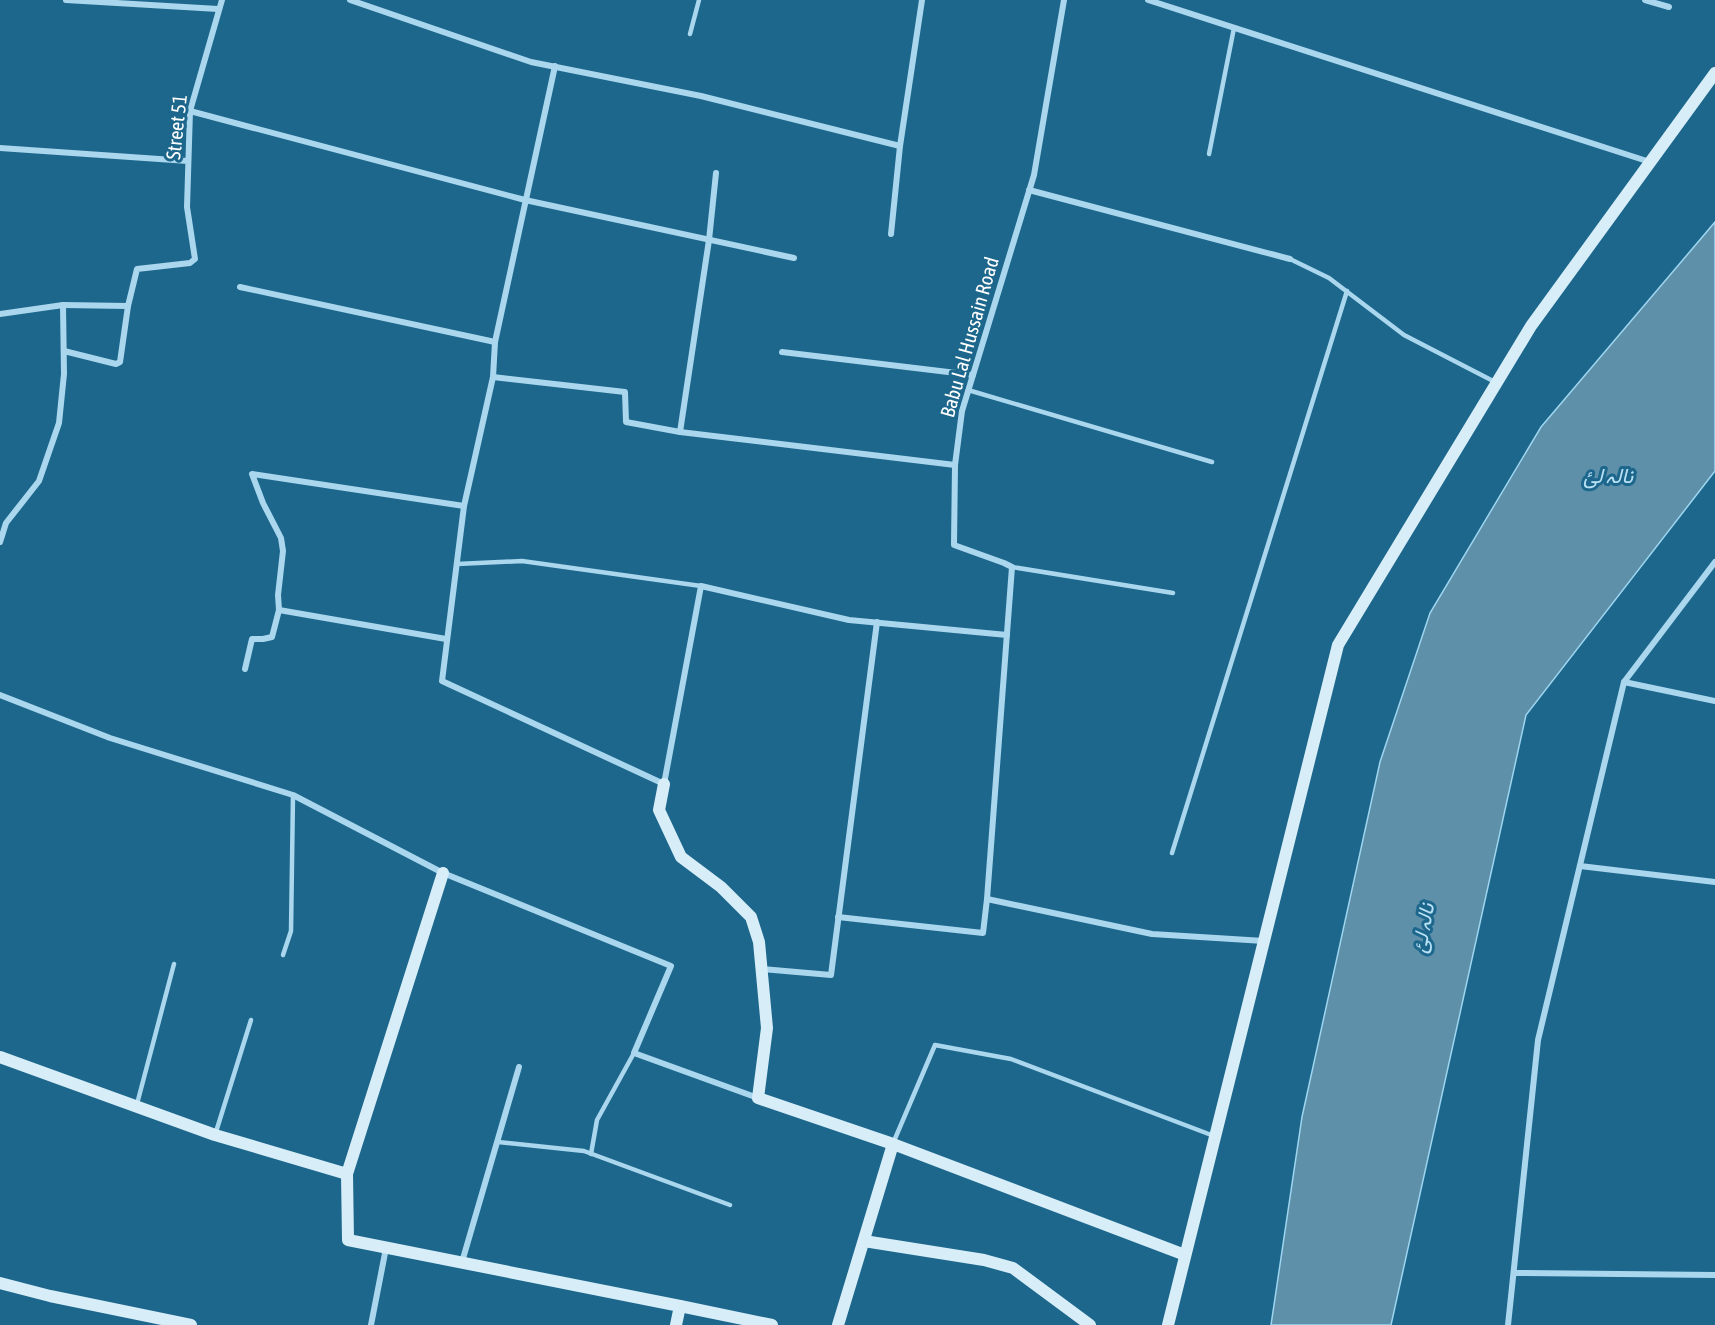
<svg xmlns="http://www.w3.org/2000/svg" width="1715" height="1325" viewBox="0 0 1715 1325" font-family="'Asap Condensed',Vazirmatn,sans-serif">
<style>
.water{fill:#5e90aa;stroke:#9ed5ef;stroke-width:1.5}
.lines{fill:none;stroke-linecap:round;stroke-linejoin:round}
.lane{stroke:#aad7ed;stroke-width:4.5}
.street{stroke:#aad7ed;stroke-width:6}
.secondary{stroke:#d7eef9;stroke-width:12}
.labels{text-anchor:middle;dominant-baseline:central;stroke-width:6;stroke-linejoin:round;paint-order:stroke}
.street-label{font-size:20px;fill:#fff;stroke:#1d678d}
.water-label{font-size:21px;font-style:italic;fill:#bae2f5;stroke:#1d678d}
</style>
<rect width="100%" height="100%" fill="#1d678d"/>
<path class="water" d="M 1715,222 L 1715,471 L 1526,715 L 1391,1325 L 1271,1325 L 1302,1117 L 1380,762 L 1430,613 L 1541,427 Z"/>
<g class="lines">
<g class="lane">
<path d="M 690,34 L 699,0"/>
<path d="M 1209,154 L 1234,28"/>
<path d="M 1290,259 L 1329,278 L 1404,335 L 1495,382"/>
<path d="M 968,390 L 1212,462"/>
<path d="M 457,564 L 522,561 L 701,586"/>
<path d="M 1012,567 L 1173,593"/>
<path d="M 1172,853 L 1347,291"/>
<path d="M 283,955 L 291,931 L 293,795"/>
<path d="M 137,1104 L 174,964"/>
<path d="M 215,1135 L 251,1020"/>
<path d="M 894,1141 L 935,1045 L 1011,1059 L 1214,1136"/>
<path d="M 498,1142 L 584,1151 L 730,1205"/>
<path d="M 591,1154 L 597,1120 L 634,1053"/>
</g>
<g class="street">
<path d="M 66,0 L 218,9"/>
<path d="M 350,0 L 531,62 L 701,96 L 900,146 L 922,0"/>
<path d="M 1148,0 L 1650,162"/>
<path d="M 1645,0 L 1669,7"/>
<path d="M 555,66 L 495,342 L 493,377 L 464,506 L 442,681 L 664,784 L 701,586 L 849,620 L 1007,635"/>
<path d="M 190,111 L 525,200 L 794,258"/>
<path d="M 0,148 L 188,161"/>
<path d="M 1029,190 L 1290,259"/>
<path d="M 891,234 L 900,146"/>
<path d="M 240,287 L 495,342"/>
<path d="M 63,305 L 128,306"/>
<path d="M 0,314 L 63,305 L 64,374 L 59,423 L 39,481 L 6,523 L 0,542"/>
<path d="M 64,351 L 116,364 L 120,362 L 128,306 L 137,269 L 190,263 L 195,259 L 187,207 L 190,111 L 222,0"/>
<path d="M 782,352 L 973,375"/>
<path d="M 493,377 L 625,392 L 626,422 L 680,432 L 955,465"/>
<path d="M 680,432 L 709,240 L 716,173"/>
<path d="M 446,639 L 279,610 L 278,595 L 283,551 L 281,538 L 263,503 L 252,474 L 464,506"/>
<path d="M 245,669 L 252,639 L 263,639 L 272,637 L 279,610"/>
<path d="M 1624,682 L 1715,701"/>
<path d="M 0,695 L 110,738 L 293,795 L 443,873 L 671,966 L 634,1053 L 758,1098"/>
<path d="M 1580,866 L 1715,882"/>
<path d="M 987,899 L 1152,934 L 1264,941"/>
<path d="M 838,917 L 983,933 L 987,899 L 1012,567 L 1004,563 L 954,545 L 955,465 L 962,411 L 1034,175 L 1064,0"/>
<path d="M 762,969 L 831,975 L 877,622"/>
<path d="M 462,1262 L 519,1067"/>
<path d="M 1514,1273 L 1715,1275"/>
<path d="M 371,1325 L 386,1248"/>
<path d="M 1508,1325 L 1538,1040 L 1624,682 L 1715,562"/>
</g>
<g class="secondary">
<path d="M 664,784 L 659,810 L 681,857 L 721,887 L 751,917 L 759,942 L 767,1028 L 758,1098 L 893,1144 L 838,1325"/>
<path d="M 443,873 L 347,1174 L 348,1240 L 680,1306 L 676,1325"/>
<path d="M 0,1057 L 215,1135 L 347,1174"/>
<path d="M 893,1144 L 1185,1255"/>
<path d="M 864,1241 L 984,1260 L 1013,1268 L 1090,1325"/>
<path d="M 0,1283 L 50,1296 L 191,1325"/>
<path d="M 680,1306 L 772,1325"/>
<path d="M 1168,1325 L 1338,645 L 1531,326 L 1715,73"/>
</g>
</g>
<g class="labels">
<g class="street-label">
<text transform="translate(176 127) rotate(-84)">Street 51</text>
<text transform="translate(969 337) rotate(-74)">Babu Lal Hussain Road</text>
</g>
<g class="water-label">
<text x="1608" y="475">نالہ لئ</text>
<text transform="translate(1422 928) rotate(-80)">نالہ لئ</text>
</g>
</g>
</svg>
